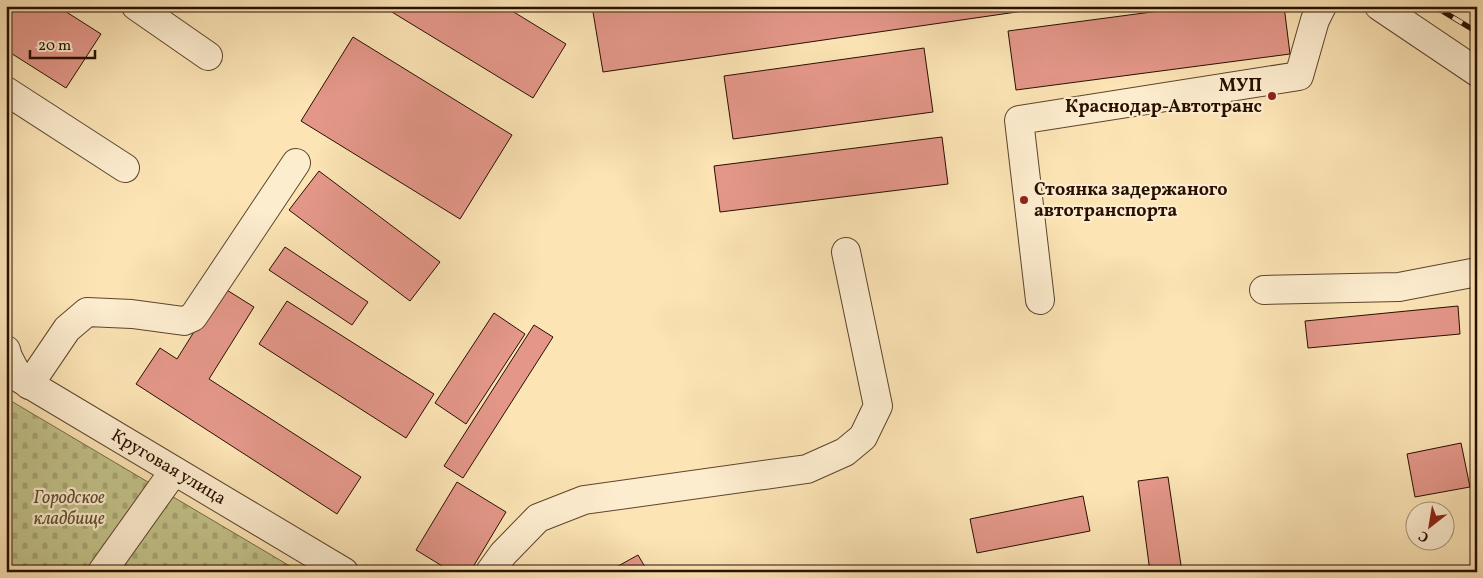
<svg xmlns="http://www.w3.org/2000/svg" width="1483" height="578" viewBox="0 0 1483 578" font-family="Vollkorn,serif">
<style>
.cemetery{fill:url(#cemetery-stones);stroke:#766945}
.building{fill:#e49789;stroke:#280f00}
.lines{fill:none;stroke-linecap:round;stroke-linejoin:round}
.minor-casing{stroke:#5d442d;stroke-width:30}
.minor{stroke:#fdedcf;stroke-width:28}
.rail-casing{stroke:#280f00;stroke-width:5.5}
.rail{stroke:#fdedcf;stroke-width:4;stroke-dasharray:11;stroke-linecap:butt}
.poi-dot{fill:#8f2418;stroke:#fdedcf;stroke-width:2}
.labels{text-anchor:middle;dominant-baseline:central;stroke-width:4.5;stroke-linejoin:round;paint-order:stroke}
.poi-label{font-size:18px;font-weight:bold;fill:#280f00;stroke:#fdedcf;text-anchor:end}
.street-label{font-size:18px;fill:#280f00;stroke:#fdedcf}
.park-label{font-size:18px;font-style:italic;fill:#5e4e30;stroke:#fdedcf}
</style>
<defs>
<pattern id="cemetery-stones" width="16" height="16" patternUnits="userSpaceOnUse" patternTransform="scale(1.25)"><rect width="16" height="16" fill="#c3c38a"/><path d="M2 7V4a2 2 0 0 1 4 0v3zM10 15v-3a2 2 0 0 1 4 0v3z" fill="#a8a675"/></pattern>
</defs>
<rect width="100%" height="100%" fill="#fce4b5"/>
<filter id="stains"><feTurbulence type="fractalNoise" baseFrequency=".004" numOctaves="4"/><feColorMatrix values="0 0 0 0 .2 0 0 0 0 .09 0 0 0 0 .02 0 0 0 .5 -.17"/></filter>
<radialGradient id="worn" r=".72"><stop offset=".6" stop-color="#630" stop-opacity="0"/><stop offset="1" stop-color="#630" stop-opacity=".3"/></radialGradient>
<path class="cemetery" d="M 6,398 L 300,572 L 6,572 Z"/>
<g class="building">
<path d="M 6,6 L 57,6 L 101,34 L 66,88 L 6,50 Z"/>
<path d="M 382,6 L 504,6 L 566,44 L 533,98 Z"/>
<path d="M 592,6 L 1051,6 L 1051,7 L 603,72 Z"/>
<path d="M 1197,6 L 1284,6 L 1290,54 L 1016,90 L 1008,31 Z"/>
<path d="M 353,37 L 512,135 L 460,219 L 301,121 Z"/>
<path d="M 924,48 L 933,112 L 733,139 L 724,76 Z"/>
<path d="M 942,137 L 948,184 L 720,212 L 714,166 Z"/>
<path d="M 319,171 L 440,262 L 410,301 L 289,210 Z"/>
<path d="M 285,247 L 368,302 L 352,325 L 269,270 Z"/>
<path d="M 222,287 L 254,307 L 209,379 L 361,477 L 337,514 L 136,384 L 160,348 L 177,359 Z"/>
<path d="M 287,301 L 434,394 L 406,438 L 259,344 Z"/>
<path d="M 1458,306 L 1460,334 L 1308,348 L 1305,321 Z"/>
<path d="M 494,313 L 525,334 L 466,424 L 435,403 Z"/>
<path d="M 534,325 L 553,337 L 463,478 L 444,466 Z"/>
<path d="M 1461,443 L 1470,487 L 1415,497 L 1407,454 Z"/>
<path d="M 1168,477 L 1182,572 L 1150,572 L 1138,481 Z"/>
<path d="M 457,482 L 506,512 L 470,572 L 452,572 L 416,550 Z"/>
<path d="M 1083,496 L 1090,531 L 977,553 L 970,519 Z"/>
<path d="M 638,555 L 648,572 L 612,572 L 611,570 Z"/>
</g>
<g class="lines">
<defs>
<g id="minor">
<path d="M 136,6 L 208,56"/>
<path d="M 1379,6 L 1477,72"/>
<path d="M 6,91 L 125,168"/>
<path d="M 1264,290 L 1399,287 L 1477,272"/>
<path d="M 1040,300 L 1019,120 L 1299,76 L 1315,20 L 1322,6"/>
<path id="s1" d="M 6,350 L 8,357 L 19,378 L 344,572"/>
<path d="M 29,385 L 67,329 L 87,312 L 132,314 L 184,321 L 193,317 L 296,163"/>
<path d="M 102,572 L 174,471"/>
<path d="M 490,572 L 503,554 L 538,518 L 584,500 L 807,469 L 845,452 L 863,437 L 878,406 L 846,252"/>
</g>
</defs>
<use href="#minor" class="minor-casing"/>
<use href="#minor" class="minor"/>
<defs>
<path id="rail" d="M 1434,6 L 1477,32"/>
</defs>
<use href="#rail" class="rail-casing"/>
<use href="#rail" class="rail"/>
</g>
<g class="poi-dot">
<circle cx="1272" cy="96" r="5"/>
<circle cx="1024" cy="200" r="5"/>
</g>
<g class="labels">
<g class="poi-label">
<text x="1262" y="86">МУП<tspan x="1262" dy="21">Краснодар-Автотранс</tspan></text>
<text x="1034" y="190" text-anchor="start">Стоянка задержаного<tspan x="1034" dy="21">автотранспорта</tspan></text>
</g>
<g class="street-label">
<text stroke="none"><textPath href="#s1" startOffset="205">Круговая улица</textPath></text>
</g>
<g class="park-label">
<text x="69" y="498">Городское<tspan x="69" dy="21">кладбище</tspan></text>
</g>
</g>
<rect width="1483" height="578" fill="none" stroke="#fce4b5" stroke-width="25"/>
<rect x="8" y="8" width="1468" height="563" fill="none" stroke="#280f00" stroke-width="2.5"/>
<rect x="12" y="12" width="1458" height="553" fill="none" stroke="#280f00"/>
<g transform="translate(1430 526) rotate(211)"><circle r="24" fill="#fdedcf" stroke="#a8947c"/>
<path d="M0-4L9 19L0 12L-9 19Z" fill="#8f2418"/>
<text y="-8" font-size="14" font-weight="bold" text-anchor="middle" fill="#280f00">С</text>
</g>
<path d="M30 50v8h65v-8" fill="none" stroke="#280f00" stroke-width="2.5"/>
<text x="38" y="50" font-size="15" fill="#280f00" stroke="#fdedcf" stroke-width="4" paint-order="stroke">20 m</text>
<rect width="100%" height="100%" filter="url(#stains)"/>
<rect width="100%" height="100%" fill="url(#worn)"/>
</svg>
